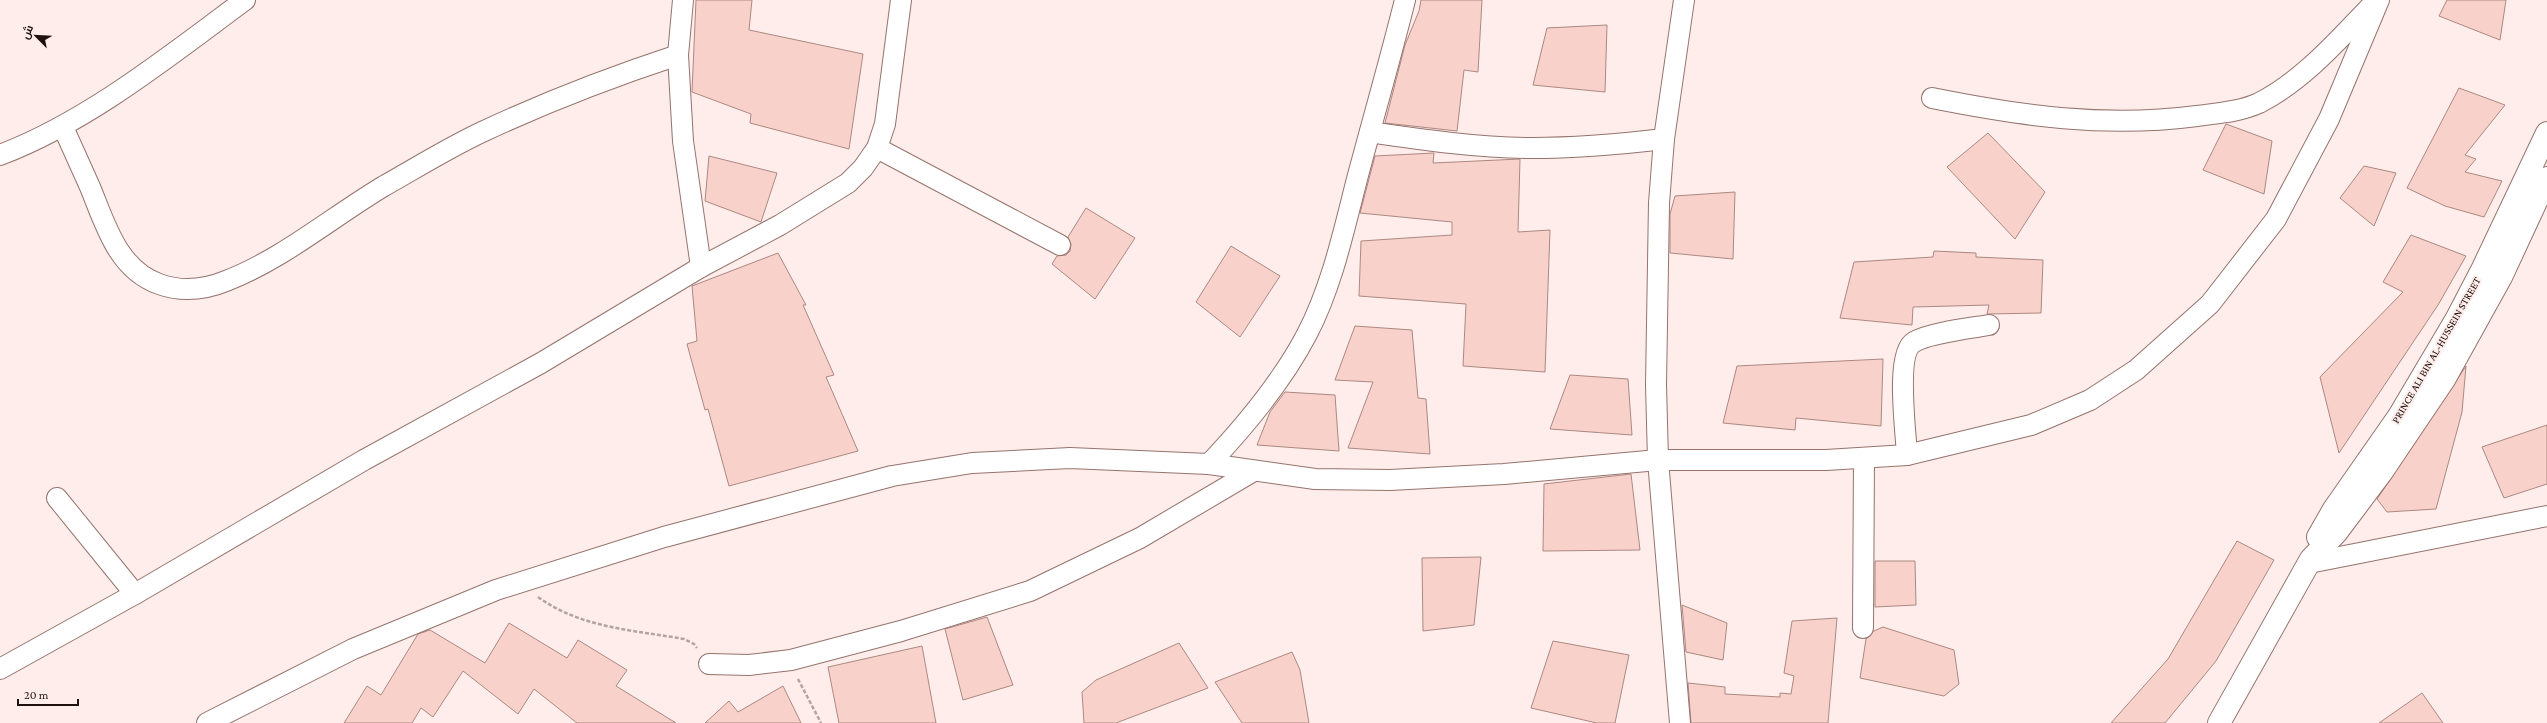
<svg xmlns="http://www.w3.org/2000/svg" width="2547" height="723" viewBox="0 0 2547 723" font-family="'Crimson Pro',Cairo,serif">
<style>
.building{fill:#f8d2ca;stroke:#ac8881}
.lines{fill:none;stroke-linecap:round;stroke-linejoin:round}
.minor-casing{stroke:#96736d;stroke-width:22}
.tertiary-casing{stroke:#96736d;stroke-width:24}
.path{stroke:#b4a4a1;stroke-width:2.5;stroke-dasharray:4 2;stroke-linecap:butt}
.minor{stroke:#fff;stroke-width:20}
.tertiary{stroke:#fff;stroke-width:22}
.labels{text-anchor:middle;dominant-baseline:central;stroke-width:4;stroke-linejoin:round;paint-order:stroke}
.street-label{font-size:11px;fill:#1e110f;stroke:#feedea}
</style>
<rect width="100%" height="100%" fill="#feedea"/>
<g class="building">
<path d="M 696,0 L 752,0 L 749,30 L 863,54 L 849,149 L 750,123 L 751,114 L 692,92 Z"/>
<path d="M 1421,0 L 1482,0 L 1478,72 L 1464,70 L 1457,131 L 1385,123 L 1405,45 L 1419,11 Z"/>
<path d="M 2447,0 L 2506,0 L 2500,40 L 2439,16 Z"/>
<path d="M 1607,25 L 1605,92 L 1533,85 L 1547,28 Z"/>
<path d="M 2459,88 L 2505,105 L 2465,155 L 2476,159 L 2465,172 L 2502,181 L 2484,217 L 2445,206 L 2407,188 Z"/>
<path d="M 2226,124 L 2272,141 L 2264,194 L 2203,170 Z"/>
<path d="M 1988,133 L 2045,192 L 2015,239 L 1947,167 Z"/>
<path d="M 1434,153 L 1433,163 L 1520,159 L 1518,232 L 1550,230 L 1545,372 L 1463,366 L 1466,304 L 1359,296 L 1361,241 L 1452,235 L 1452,222 L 1360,213 L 1375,156 Z"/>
<path d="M 709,156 L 777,173 L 761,222 L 705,201 Z"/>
<path d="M 2364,166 L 2396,173 L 2374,226 L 2340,198 Z"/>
<path d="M 1735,192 L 1733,259 L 1670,253 L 1670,214 L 1675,196 Z"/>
<path d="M 1086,208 L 1135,238 L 1095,299 L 1052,264 L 1057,256 L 1066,255 L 1070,251 L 1071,244 L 1068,237 Z"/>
<path d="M 2411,235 L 2466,256 L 2438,305 L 2339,453 L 2320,377 L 2403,292 L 2383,282 Z"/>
<path d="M 1231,246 L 1280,276 L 1240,337 L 1196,302 Z"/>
<path d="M 1934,251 L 1976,253 L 1976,257 L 2043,260 L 2041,313 L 1987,314 L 1989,305 L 1913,307 L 1912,325 L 1840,318 L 1854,262 L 1933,257 Z"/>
<path d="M 778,253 L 806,305 L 803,305 L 834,375 L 826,377 L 858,451 L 729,486 L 708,409 L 705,410 L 687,344 L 697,341 L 692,286 Z"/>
<path d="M 1355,326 L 1412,330 L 1418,398 L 1426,399 L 1430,454 L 1348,448 L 1373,382 L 1335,380 Z"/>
<path d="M 1883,359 L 1881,426 L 1796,418 L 1795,430 L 1723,423 L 1737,366 Z"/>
<path d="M 2466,366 L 2462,412 L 2436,509 L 2387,512 L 2377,499 Z"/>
<path d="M 1570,375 L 1628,379 L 1632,435 L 1550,429 Z"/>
<path d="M 1285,392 L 1335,395 L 1339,451 L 1257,445 L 1270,412 Z"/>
<path d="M 2547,425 L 2547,484 L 2504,498 L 2482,447 Z"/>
<path d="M 1631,474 L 1640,550 L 1543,551 L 1544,484 Z"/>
<path d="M 2237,541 L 2274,560 L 2216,661 L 2165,723 L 2111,723 L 2168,659 Z"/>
<path d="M 1481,557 L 1474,625 L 1423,631 L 1422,558 Z"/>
<path d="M 1875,561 L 1915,561 L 1916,605 L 1875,607 Z"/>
<path d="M 1682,605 L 1727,623 L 1723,660 L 1686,652 Z"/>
<path d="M 987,617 L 1013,685 L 963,700 L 945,629 Z"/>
<path d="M 1837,618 L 1828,723 L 1691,723 L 1688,683 L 1725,687 L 1725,694 L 1780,697 L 1780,693 L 1791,694 L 1794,676 L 1784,673 L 1792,621 Z"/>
<path d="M 509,623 L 567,658 L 578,640 L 627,670 L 616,686 L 676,723 L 577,723 L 534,689 L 518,714 L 463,671 L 433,717 L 421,708 L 412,723 L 344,723 L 367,686 L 381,695 L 418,634 L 430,630 L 485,663 Z"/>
<path d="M 1883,627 L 1954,650 L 1959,684 L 1944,696 L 1860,678 L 1866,639 L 1874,631 Z"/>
<path d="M 1553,641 L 1629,655 L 1615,723 L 1597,723 L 1531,708 Z"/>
<path d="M 1179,643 L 1208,688 L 1116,723 L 1084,723 L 1082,692 L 1096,680 Z"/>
<path d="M 922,646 L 936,723 L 839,723 L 828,667 Z"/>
<path d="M 1292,652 L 1300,670 L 1309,723 L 1242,723 L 1215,682 Z"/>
<path d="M 783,686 L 801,723 L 705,723 L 729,701 L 738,712 Z"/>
<path d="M 2422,693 L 2443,723 L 2379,723 Z"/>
</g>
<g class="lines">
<defs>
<g id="minor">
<path d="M 683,0 L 678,55 L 683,141 L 701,267"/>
<path d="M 1932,98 C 2022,116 2105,128 2197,116 C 2218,113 2239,112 2259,103 C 2304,80 2338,40 2373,4"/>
<path d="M 63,127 C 72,147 81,167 90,187 C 105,223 117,269 159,284 C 181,292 204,290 226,281 C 283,259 332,217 384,186 C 416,168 448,148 482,132 C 546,102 611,77 678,55"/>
<path d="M 1370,132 C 1424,140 1479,148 1533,148 C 1577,148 1621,144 1664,139"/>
<path d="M 877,148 L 1060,245"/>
<path d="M 0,155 C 89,121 169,56 245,0"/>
<path d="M 1907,455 C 1906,433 1895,353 1914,342 C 1928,333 1971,328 1989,325"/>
<path d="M 1209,464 C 1246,425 1282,382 1307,334 C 1332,286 1344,230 1357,179 C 1373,119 1390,60 1405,0"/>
<path d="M 57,498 L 135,594"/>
<path d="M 2309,563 L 2547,516"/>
<path d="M 1863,628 L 1864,459"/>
<path d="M 709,664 L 749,665 L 791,660 L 901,631 L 1030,591 L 1140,538 L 1252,472"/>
<path d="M 0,669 L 135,594 L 364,460 L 541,363 L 701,267 L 780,225 L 848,183 L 863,168 L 877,148 L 885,124 L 901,0"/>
<path d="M 207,723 L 353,649 L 496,590 L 664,537 L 892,476 L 972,463 L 1070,458 L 1209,464 L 1315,479 L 1390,480 L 1504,474 L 1658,460 L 1826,460 L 1907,455 L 2031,425 L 2090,400 L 2136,370 L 2210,304 L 2276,219 L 2329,119 L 2379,0"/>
<path d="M 1680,723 L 1658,460 L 1656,385 L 1659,203 L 1664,139 L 1684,0"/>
</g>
<g id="tertiary">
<path d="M 2318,537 L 2334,509 L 2399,416 L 2457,318 L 2483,268 L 2547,133"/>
<path d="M 2219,723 L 2311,559 L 2336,533 L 2381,473 L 2445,378 L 2501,277 L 2547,178"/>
</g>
</defs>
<use href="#minor" class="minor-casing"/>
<use href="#tertiary" class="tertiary-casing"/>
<g class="path">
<path d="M 538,597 C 581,628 633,630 684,639 L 694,644 L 697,648"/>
<path d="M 798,679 L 821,723"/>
</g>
<use href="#minor" class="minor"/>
<use href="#tertiary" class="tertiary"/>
</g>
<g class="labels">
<g class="street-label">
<text transform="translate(2436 350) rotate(-60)">PRINCE ALI BIN AL-HUSSEIN STREET</text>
</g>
</g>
<g transform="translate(36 36) rotate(294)" stroke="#feedea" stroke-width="3" paint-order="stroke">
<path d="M0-3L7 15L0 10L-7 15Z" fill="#1e110f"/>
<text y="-6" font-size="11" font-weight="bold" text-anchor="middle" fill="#1e110f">ش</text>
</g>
<path d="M18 699v6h60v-6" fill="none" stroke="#1e110f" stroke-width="2"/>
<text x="24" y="699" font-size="12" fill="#1e110f" stroke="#feedea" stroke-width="3" paint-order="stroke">20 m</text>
</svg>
